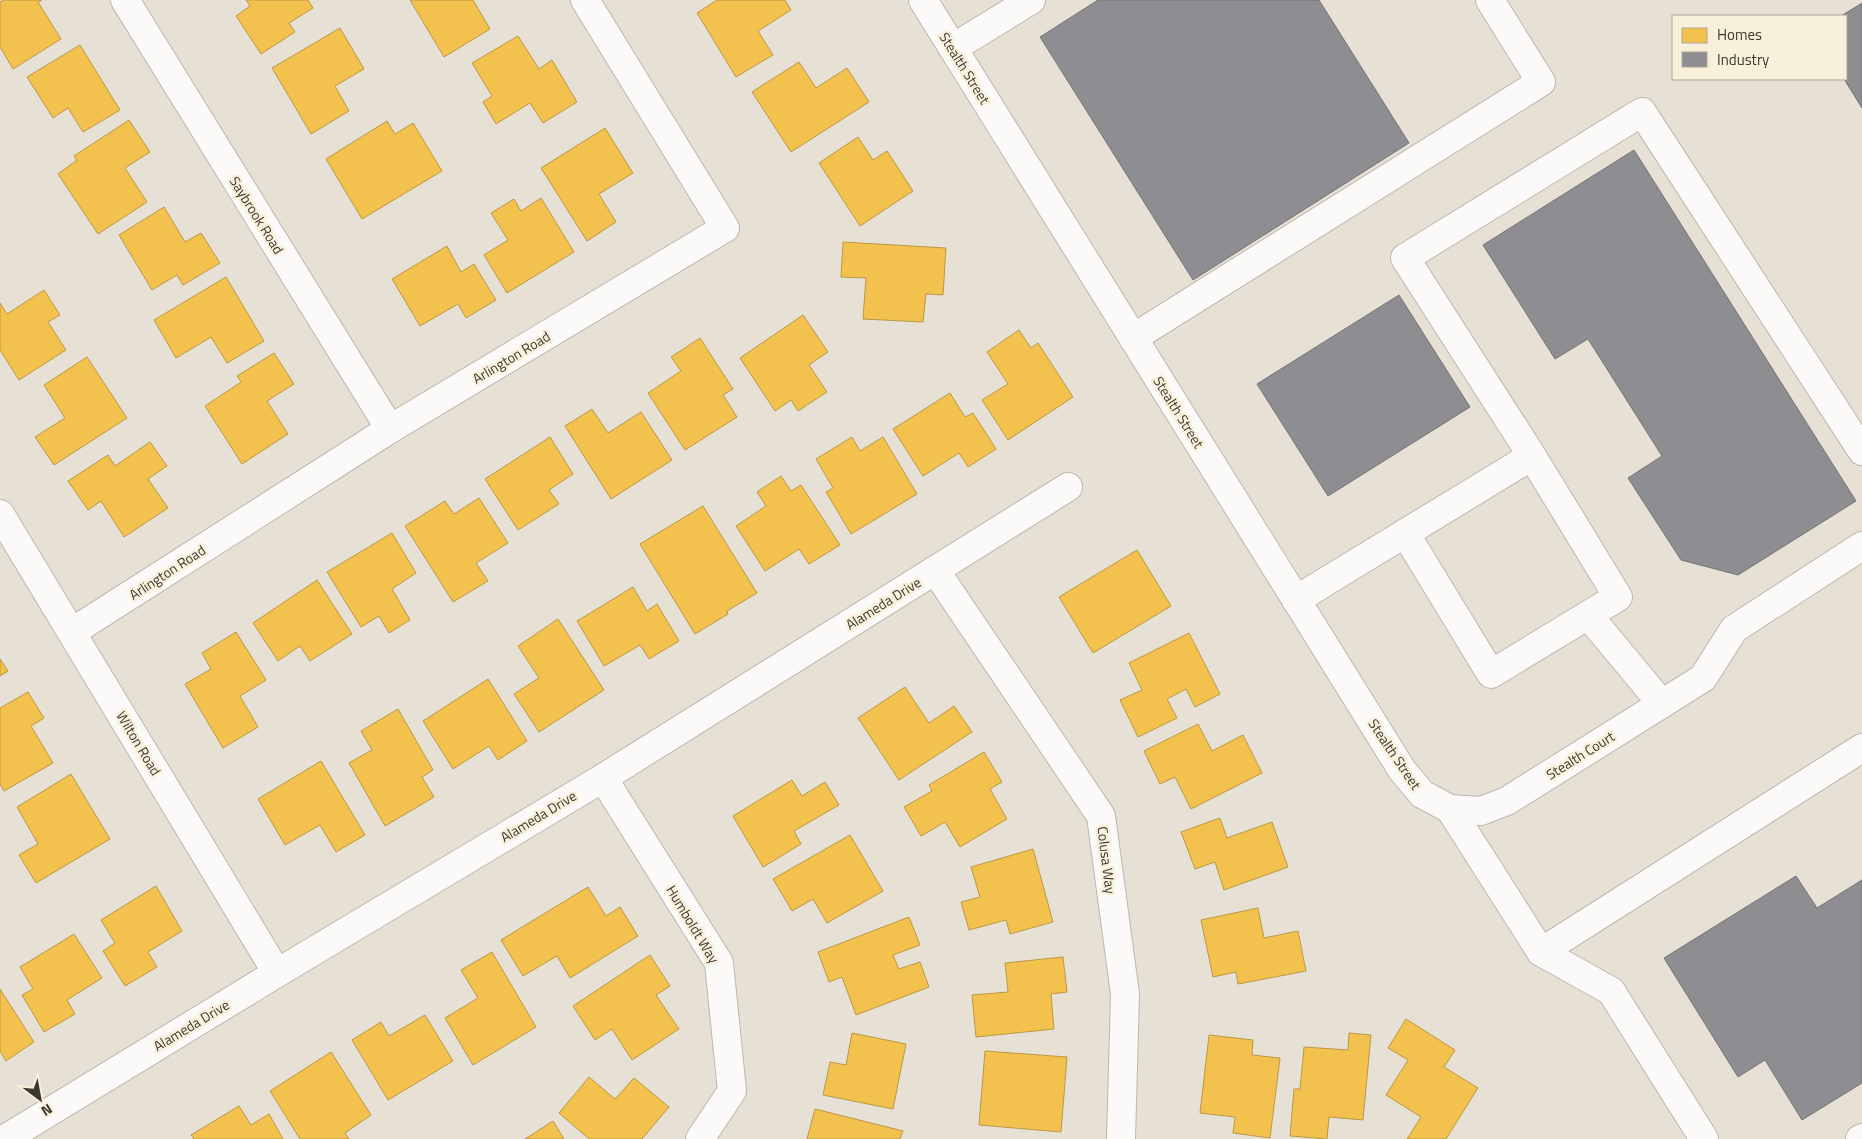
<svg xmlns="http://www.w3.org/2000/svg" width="1862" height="1139" viewBox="0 0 1862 1139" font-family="'Titillium Web',sans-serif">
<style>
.homes{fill:#f2c14e;stroke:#bb9845}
.industry{fill:#8d8d92;stroke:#757475}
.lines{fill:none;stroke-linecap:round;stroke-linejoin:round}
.minor-casing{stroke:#bcb8b0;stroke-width:30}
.minor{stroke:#fbfaf9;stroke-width:28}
.labels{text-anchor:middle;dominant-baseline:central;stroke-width:5;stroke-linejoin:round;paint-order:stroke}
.street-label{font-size:14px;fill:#3c3830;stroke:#f9f0dc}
</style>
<rect width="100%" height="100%" fill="#e6e0d5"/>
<g class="homes">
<path d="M 4,0 L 42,0 L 38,2 L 61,39 L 13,69 L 0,47 L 0,2 Z"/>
<path d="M 246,0 L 308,0 L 313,8 L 289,23 L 295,32 L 261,54 L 236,16 L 250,6 Z"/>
<path d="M 410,0 L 473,0 L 490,29 L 444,57 Z"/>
<path d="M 717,0 L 785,0 L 791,10 L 758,31 L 773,55 L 736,77 L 697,13 Z"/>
<path d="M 340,28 L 364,69 L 335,86 L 349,111 L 311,134 L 272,68 Z"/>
<path d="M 518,36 L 539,69 L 552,60 L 577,102 L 543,123 L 530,103 L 496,124 L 483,102 L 492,96 L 472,63 Z"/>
<path d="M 80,45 L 120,110 L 83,132 L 68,108 L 53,118 L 27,77 Z"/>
<path d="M 799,62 L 816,88 L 847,68 L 869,102 L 791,152 L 752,92 Z"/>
<path d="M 129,120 L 150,152 L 125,168 L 147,202 L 98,234 L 58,174 L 77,160 L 74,156 Z"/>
<path d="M 387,121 L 395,134 L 413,123 L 442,171 L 362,219 L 326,159 Z"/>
<path d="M 605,128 L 633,173 L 599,194 L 616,222 L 587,241 L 541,168 Z"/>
<path d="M 858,137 L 873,160 L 887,151 L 913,191 L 860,226 L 819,163 Z"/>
<path d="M 541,198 L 574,252 L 507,293 L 484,255 L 508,240 L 491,213 L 514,199 L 521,211 Z"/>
<path d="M 164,207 L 185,242 L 201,233 L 220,263 L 183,285 L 177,275 L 152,290 L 119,235 Z"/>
<path d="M 843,242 L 946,248 L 943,295 L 926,294 L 923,322 L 863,319 L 866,278 L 841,277 Z"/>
<path d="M 447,246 L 461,272 L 474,264 L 496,300 L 466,318 L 458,304 L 420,326 L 392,279 Z"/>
<path d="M 226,277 L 264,341 L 227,363 L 211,337 L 176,358 L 154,320 Z"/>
<path d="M 44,290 L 60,315 L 48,322 L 66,350 L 19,380 L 0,350 L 0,303 L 7,314 Z"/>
<path d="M 803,315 L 828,352 L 809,365 L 827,392 L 798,411 L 791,400 L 775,411 L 740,358 Z"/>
<path d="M 1019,330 L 1031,348 L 1038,343 L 1073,397 L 1008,440 L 982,400 L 1008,384 L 987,352 Z"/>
<path d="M 700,338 L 733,389 L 723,395 L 737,417 L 685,450 L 648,393 L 681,371 L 671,357 Z"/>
<path d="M 274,353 L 294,384 L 267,401 L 288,434 L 242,464 L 205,406 L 241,382 L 237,376 Z"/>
<path d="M 87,357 L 127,418 L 54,465 L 35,437 L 65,418 L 44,385 Z"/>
<path d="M 950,393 L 965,417 L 973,413 L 996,449 L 968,467 L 959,453 L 923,476 L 893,429 Z"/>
<path d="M 592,409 L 608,433 L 641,412 L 672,460 L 611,499 L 565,426 Z"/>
<path d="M 550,437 L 573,474 L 549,490 L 559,504 L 518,530 L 485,479 Z"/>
<path d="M 852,437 L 860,451 L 883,437 L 917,494 L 851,534 L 826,492 L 833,488 L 816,459 Z"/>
<path d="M 150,442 L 167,466 L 148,479 L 168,508 L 124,537 L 101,501 L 88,510 L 68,481 L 108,455 L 115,466 Z"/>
<path d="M 781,476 L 791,491 L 801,485 L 840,545 L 809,564 L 799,549 L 765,571 L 736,526 L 766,506 L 757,492 Z"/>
<path d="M 479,498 L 508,543 L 476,563 L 488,581 L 453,602 L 405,526 L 445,501 L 454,514 Z"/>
<path d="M 703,506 L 757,593 L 727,611 L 728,614 L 695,634 L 640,544 Z"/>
<path d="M 392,533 L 416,573 L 392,589 L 410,620 L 389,633 L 379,616 L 361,627 L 327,572 Z"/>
<path d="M 1137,550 L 1171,606 L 1093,653 L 1059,597 Z"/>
<path d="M 317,580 L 352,634 L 310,661 L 300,646 L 278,661 L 253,623 Z"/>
<path d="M 633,587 L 647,611 L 657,604 L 679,641 L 649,659 L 640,645 L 604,666 L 577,621 Z"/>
<path d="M 558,619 L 604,690 L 539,732 L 514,694 L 539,678 L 518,646 Z"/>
<path d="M 236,632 L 266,680 L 240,696 L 258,727 L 223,748 L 185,684 L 211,669 L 202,653 Z"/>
<path d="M 1189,633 L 1220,694 L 1195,707 L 1186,689 L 1167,699 L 1177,718 L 1138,737 L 1120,700 L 1142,690 L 1129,663 Z"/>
<path d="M 0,659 L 8,671 L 0,676 Z"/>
<path d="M 488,679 L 527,741 L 498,760 L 489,746 L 453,769 L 423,721 Z"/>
<path d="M 905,687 L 929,723 L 954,706 L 972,732 L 899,780 L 858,718 Z"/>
<path d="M 28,692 L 44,718 L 31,726 L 53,763 L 4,791 L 0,784 L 0,708 Z"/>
<path d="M 398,709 L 433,770 L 422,777 L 434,797 L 385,826 L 349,763 L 372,750 L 361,731 Z"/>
<path d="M 1198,724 L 1212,751 L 1243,735 L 1262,773 L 1191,809 L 1175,777 L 1160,784 L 1144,751 Z"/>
<path d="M 984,752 L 1002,782 L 990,789 L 1007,819 L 960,847 L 945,822 L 921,836 L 904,807 L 932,791 L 929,785 Z"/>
<path d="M 321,761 L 365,835 L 336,852 L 320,825 L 285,845 L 258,799 Z"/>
<path d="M 71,774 L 110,839 L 36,883 L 19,855 L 38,844 L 17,807 Z"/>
<path d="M 792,780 L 802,796 L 825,782 L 839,805 L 794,831 L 801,844 L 763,867 L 733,816 Z"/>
<path d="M 1220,818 L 1227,838 L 1272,822 L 1288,867 L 1224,890 L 1215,862 L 1195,869 L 1181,832 Z"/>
<path d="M 850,835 L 883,891 L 827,923 L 813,899 L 792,911 L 773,879 Z"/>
<path d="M 1033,849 L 1053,922 L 1010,934 L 1006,920 L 969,930 L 961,902 L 980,897 L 971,867 Z"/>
<path d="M 156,886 L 182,931 L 148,952 L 157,967 L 125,986 L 103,951 L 115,943 L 101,920 Z"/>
<path d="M 588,887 L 606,916 L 620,907 L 638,936 L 570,978 L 557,956 L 523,976 L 501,940 Z"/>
<path d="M 1258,908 L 1264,938 L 1298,931 L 1306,971 L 1238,984 L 1236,972 L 1213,977 L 1201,920 Z"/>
<path d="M 909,917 L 920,945 L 893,955 L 899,969 L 920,962 L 929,987 L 856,1015 L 842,977 L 829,982 L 818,952 Z"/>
<path d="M 74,934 L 102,978 L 67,1000 L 75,1014 L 44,1032 L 22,995 L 33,989 L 20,967 Z"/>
<path d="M 492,952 L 536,1027 L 473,1065 L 445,1018 L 478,998 L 461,970 Z"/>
<path d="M 650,955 L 670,986 L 656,995 L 679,1029 L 632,1060 L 612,1029 L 595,1040 L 573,1006 Z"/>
<path d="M 1063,957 L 1067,992 L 1051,994 L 1054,1029 L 976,1037 L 972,995 L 1008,992 L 1005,963 Z"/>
<path d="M 0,989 L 34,1042 L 6,1061 L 0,1051 Z"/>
<path d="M 425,1015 L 453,1061 L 388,1100 L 352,1040 L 381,1022 L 389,1036 Z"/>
<path d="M 1406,1019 L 1455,1050 L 1444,1067 L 1478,1088 L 1446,1139 L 1407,1139 L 1421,1117 L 1386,1095 L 1408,1060 L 1388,1048 Z"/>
<path d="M 852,1033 L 906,1044 L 893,1109 L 823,1095 L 830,1062 L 846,1065 Z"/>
<path d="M 1349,1033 L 1371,1035 L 1363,1120 L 1329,1117 L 1327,1139 L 1290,1136 L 1294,1089 L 1300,1089 L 1304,1047 L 1348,1050 Z"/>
<path d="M 1209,1035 L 1253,1040 L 1252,1055 L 1280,1058 L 1270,1138 L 1233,1133 L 1235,1117 L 1200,1113 Z"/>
<path d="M 985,1051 L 1067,1057 L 1061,1132 L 979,1125 Z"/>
<path d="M 331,1052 L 371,1115 L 345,1133 L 349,1139 L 300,1139 L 270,1091 Z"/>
<path d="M 589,1077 L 615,1099 L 634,1078 L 669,1107 L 642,1139 L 589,1139 L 559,1113 Z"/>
<path d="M 239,1106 L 251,1125 L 269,1114 L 283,1139 L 194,1139 L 191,1135 Z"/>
<path d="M 815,1109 L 903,1131 L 900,1139 L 807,1139 Z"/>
<path d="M 553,1121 L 564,1139 L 525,1139 Z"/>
</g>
<g class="industry">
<path d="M 1098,0 L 1319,0 L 1409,143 L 1193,280 L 1040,37 Z"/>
<path d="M 1862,3 L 1862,108 L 1844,79 L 1846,79 L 1846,16 L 1841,16 Z"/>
<path d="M 1634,150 L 1856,501 L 1738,575 L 1681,560 L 1628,478 L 1662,456 L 1588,339 L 1555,359 L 1483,245 Z"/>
<path d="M 1399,295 L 1470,407 L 1328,496 L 1257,384 Z"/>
<path d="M 1796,876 L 1817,908 L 1862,880 L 1862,1083 L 1802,1120 L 1765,1060 L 1738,1077 L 1664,958 Z"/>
</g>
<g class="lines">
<defs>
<g id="minor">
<path d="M 125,0 L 390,429"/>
<path d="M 923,0 L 1402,770 L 1422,794 L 1450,809 L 1481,811 L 1507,801 L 1703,678 L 1734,629 L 1862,546"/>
<path d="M 953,48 L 1031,0"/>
<path d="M 1133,338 L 1541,82 L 1490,0"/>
<path d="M 1532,456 L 1405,258 L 1642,112 L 1862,451"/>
<path d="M 0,514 L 277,973"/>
<path d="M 935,570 L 1101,816 L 1125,994 L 1121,1139"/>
<path d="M 1296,600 L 1325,582 L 1532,456 L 1618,597 L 1491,674 L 1405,533"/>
<path d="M 1588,615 L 1662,704"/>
<path d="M 72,632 L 390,429 L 725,228 L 585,0"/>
<path d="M 603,778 L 719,963 L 732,1091 L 700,1139"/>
<path d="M 1450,809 L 1541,952 L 1611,991 L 1704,1139"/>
<path d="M 1541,952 L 1862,748"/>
<path d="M 5,1139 L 277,973 L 603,778 L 1068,487"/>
<path d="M 1860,1139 L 1862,1138"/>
</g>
</defs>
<use href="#minor" class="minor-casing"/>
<use href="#minor" class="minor"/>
</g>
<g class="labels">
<g class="street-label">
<text transform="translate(965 68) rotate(58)">Stealth Street</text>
<text transform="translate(257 215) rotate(58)">Saybrook Road</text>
<text transform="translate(511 357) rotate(-31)">Arlington Road</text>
<text transform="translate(1179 412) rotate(58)">Stealth Street</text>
<text transform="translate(167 572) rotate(-33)">Arlington Road</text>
<text transform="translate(883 603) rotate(-32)">Alameda Drive</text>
<text transform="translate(139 743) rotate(59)">Wilton Road</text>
<text transform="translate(1395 754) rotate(56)">Stealth Street</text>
<text transform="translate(1580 755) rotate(-32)">Stealth Court</text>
<text transform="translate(538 816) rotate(-31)">Alameda Drive</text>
<text transform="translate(1107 860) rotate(83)">Colusa Way</text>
<text transform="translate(693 924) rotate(59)">Humboldt Way</text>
<text transform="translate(191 1025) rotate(-31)">Alameda Drive</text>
</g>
</g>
<rect x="1672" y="15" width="175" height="65" fill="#f9f0dc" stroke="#ada697"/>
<rect x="1682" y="28" width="25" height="15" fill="#f2c14e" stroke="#ada697"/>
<text x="1717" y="40" font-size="15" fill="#3c3830">Homes</text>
<rect x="1682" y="52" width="25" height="15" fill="#8d8d92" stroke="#ada697"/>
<text x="1717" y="65" font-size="15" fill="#3c3830">Industry</text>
<g transform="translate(40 1099) rotate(148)" stroke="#f9f0dc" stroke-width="4" paint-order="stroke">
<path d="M0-4L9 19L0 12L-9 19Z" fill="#3c3830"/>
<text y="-8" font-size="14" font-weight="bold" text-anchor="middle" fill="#3c3830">N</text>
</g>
</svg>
